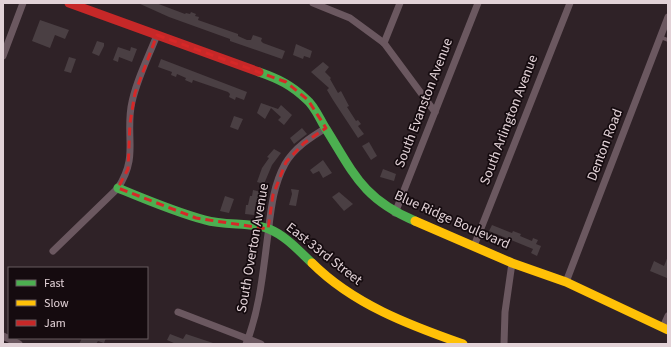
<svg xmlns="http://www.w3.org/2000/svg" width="671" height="347" viewBox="0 0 671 347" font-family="'Source Sans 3',sans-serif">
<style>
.building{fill:#4a3f43}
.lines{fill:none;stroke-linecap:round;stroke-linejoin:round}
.lane{stroke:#6b5860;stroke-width:3.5}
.street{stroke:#6b5860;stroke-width:7}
.fast{stroke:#4caf50;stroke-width:9}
.slow{stroke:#ffc107;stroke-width:9}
.jam{stroke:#c62828;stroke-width:9}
.marked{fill:none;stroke:#d62828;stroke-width:3;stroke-dasharray:8 5;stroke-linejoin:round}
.labels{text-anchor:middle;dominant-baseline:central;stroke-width:3.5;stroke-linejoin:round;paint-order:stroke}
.street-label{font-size:14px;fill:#e2d2d7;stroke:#150b0f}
</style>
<rect width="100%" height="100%" fill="#2f2227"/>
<g class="building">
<path d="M 138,3 L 156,3 L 185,14 L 186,13 L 190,14 L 191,12 L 196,14 L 195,16 L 199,17 L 198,20 L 238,34 L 238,36 L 247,40 L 251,40 L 253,35 L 262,38 L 261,41 L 263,43 L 285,51 L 282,59 L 230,41 L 230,39 L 169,17 Z"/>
<path d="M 40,20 L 69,30 L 65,39 L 55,35 L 50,48 L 32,41 Z"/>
<path d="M 97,41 L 104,43 L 104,46 L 99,56 L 92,53 Z"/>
<path d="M 296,44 L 312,51 L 310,58 L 304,56 L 303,59 L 293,55 Z"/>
<path d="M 118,47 L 130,51 L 131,47 L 137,49 L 132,62 L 119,57 L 118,62 L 113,60 Z"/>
<path d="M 69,57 L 76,59 L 71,73 L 64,71 Z"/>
<path d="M 161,59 L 247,92 L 244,100 L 236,97 L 235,100 L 229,97 L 230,94 L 228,92 L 193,80 L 192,83 L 185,80 L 186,78 L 177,74 L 176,77 L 171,75 L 172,72 L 158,67 Z"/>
<path d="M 323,62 L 329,67 L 325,72 L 331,78 L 330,79 L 338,93 L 341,91 L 349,106 L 347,107 L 356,121 L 358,120 L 361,124 L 358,126 L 364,134 L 358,138 L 333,100 L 327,90 L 329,88 L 311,72 Z"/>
<path d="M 261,103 L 278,109 L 281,105 L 292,115 L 284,125 L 278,120 L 281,117 L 271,108 L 265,119 L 257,113 Z"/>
<path d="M 234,116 L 243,119 L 238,130 L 230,127 Z"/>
<path d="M 302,128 L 307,134 L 294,144 L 290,138 Z"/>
<path d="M 369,142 L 377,156 L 371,160 L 362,146 Z"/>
<path d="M 274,149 L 281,153 L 272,165 L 264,184 L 257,182 L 262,168 L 269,158 L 267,157 Z"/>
<path d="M 323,160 L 332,173 L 323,178 L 319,171 L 313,174 L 310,170 Z"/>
<path d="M 383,169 L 396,174 L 394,181 L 380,177 Z"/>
<path d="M 291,189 L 299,190 L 296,206 L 289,205 L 292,194 Z"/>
<path d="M 253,190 L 261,192 L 259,203 L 256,202 L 254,215 L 245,214 L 246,205 L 248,205 L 250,196 L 252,196 Z"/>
<path d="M 339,192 L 353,204 L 344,211 L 332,197 Z"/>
<path d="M 225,196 L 234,199 L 229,213 L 220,211 Z"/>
<path d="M 492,225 L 512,233 L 513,231 L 521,234 L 520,236 L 532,241 L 533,238 L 538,240 L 536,244 L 541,246 L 537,256 L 531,253 L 533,249 L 489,231 Z"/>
<path d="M 668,256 L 667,278 L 650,271 L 654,261 L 664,266 Z"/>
<path d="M 170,334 L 183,339 L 186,334 L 216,344 L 176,344 L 167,340 Z"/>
<path d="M 82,338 L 106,338 L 104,343 L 98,341 L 96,344 L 79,344 Z"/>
</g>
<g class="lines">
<path class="lane" d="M 660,37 L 668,40"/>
<g class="street">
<path d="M 313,3 L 350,18 L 384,43 L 435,112"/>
<path d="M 384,43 L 400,3"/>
<path d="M 3,56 L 23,3"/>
<path d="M 395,213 L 478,3"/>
<path d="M 474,246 L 570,3"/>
<path d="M 53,251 L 118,188 C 138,157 126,140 131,107 C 135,83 148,58 157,35"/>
<path d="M 566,282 L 668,17"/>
<path d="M 178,312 L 261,344"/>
<path d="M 663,327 L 668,316"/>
<path d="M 3,336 L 19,344"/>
<path d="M 246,344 C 260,309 263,271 268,234 C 271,209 273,186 285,164 C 294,148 311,137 326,128"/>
<path d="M 504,344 L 505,312 L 512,263"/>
</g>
<g class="fast">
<path d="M 259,72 C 279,79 291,85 306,99 C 315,106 320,120 326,129 C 354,174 363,199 415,221"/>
<path d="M 118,188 C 147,200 175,212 205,220 C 225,226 252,222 269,229 C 286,236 299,251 312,263"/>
</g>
<g class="slow">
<path d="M 415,221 L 512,263 L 566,282 L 668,330"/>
<path d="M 312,263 C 353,304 409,325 463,344"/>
</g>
<path class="jam" d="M 69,3 L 259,72"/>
</g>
<path class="marked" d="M 157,35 L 286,82 L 308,100 L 326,128 L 304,143 L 286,162 L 273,195 L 268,229 L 196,218 L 118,188 L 128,169 L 130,123 L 135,93 Z"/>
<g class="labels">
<g class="street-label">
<text transform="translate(424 103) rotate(-69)">South Evanston Avenue</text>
<text transform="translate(509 120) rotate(-69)">South Arlington Avenue</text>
<text transform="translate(605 145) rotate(-69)">Denton Road</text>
<text transform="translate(452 220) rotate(24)">Blue Ridge Boulevard</text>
<text transform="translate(253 248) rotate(-80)">South Overton Avenue</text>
<text transform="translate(324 254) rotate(38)">East 33rd Street</text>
</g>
</g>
<rect width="671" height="347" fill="none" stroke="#e2d2d7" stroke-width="8"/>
<rect x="8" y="267" width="140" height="72" fill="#150b0f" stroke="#675b5f"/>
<rect x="16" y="280" width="20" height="6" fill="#4caf50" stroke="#675b5f"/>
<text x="44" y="287" font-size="12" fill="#e2d2d7">Fast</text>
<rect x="16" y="300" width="20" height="6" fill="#ffc107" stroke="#675b5f"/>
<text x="44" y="307" font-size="12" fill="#e2d2d7">Slow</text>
<rect x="16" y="320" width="20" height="6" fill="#c62828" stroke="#675b5f"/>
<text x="44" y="327" font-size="12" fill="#e2d2d7">Jam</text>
</svg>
